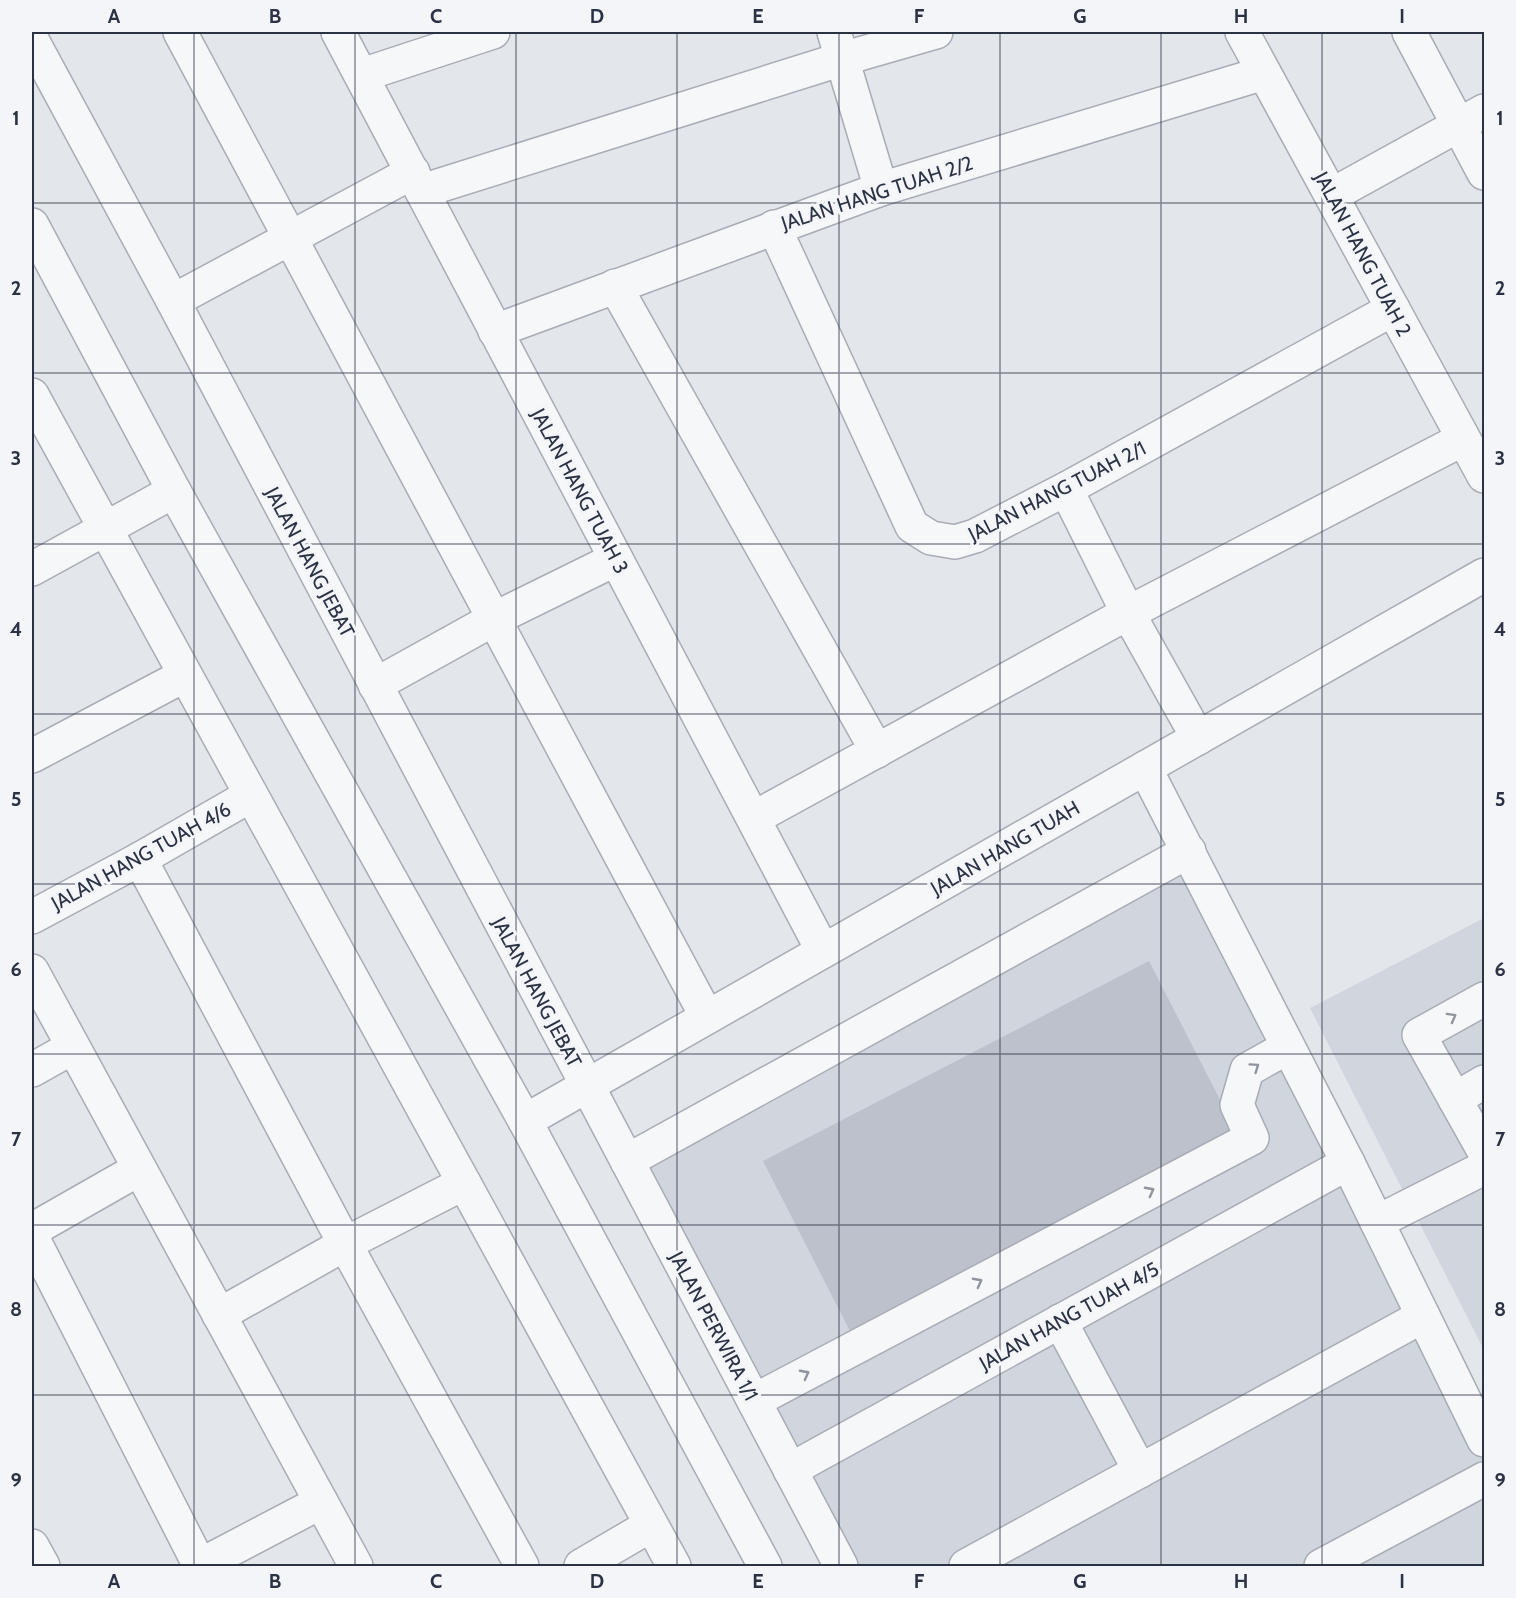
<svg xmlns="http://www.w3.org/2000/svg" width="1516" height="1598" viewBox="0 0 1516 1598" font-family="Cabin,sans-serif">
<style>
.built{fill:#d1d5dd}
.building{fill:#bdc1cb}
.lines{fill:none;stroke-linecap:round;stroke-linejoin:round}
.minor-casing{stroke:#a8acb6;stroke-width:36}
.minor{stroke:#f6f7f9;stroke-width:33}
.oneway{stroke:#90949e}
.grid{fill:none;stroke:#2a3244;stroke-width:1.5;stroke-opacity:0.55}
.labels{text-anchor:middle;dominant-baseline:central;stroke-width:6;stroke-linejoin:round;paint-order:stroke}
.street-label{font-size:20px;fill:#2a3244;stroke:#f3f5f8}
.neatline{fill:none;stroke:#2a3244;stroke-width:2}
.grid-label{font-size:20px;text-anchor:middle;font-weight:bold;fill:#2a3244}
</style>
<rect width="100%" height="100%" fill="#e3e6eb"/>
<g class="built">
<path d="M 1194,836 L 1484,1414 L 1484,1566 L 830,1566 L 614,1156 Z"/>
<path d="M 1484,918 L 1484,1350 L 1310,1008 Z"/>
</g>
<path class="building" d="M 1149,961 L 1237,1133 L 851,1333 L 763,1161 Z"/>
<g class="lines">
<defs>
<g id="minor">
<path d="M 180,32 L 707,1017"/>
<path d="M 338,32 L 823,951"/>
<path d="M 834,32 L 881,189"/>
<path d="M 1242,32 L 1484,476"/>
<path d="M 1409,32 L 1484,173"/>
<path d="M 32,40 L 173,301 L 841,1566"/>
<path d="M 362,75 L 493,32"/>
<path d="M 422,191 L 842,59 L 936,32"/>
<path d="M 1332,195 L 1484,111"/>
<path d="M 32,225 L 174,491 L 525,1121 L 765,1566"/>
<path d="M 774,227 L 912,526 L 931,538 L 955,542 L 975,536 L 1066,489 L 1393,309"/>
<path d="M 615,286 L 877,751"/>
<path d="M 173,301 L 413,172"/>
<path d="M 495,331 L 881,189 L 1264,73"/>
<path d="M 32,395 L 674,1566"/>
<path d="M 1066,489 L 1128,613 L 1198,738"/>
<path d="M 32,569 L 174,491"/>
<path d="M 375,685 L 494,619 L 616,559"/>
<path d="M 32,756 L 185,675"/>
<path d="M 1145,768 L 1348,1163 L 1484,1440"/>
<path d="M 754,818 L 1128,613 L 1463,439"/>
<path d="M 140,859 L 345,1244 L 522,1566"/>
<path d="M 32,917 L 140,859 L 251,795"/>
<path d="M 32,971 L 356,1566"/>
<path d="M 1484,999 L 1419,1035 L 1484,1151"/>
<path d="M 32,1070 L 73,1047"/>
<path d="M 1455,1099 L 1484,1082"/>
<path d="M 525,1121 L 1484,575"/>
<path d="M 627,1161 L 1189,851"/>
<path d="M 1377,1222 L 1484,1168"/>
<path d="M 32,1230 L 139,1169"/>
<path d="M 32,1237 L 200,1566"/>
<path d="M 219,1315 L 345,1244 L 464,1183"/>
<path d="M 1060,1321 L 1140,1471"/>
<path d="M 754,1401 L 1252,1138 L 1237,1105 L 1247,1070 L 1288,1047"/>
<path d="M 790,1470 L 1348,1163"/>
<path d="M 32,1546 L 43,1566"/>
<path d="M 199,1566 L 321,1502"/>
<path d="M 581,1566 L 651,1525"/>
<path d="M 966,1566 L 1423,1316"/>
<path d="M 1321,1566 L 1484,1479"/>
</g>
</defs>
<use href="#minor" class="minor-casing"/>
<use href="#minor" class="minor"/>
</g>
<defs><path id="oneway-chevron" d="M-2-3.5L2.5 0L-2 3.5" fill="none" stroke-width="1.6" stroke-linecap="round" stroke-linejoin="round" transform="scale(1.5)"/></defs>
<g class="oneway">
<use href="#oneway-chevron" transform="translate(1452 1017) rotate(-29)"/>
<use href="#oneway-chevron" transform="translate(1255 1067) rotate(-35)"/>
<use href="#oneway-chevron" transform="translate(1150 1191) rotate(-28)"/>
<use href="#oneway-chevron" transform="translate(978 1282) rotate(-28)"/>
<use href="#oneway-chevron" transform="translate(805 1374) rotate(-28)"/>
</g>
<path class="grid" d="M 194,32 L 194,1566M 355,32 L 355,1566M 516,32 L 516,1566M 677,32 L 677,1566M 839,32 L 839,1566M 1000,32 L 1000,1566M 1161,32 L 1161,1566M 1322,32 L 1322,1566M 32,203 L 1484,203M 32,373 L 1484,373M 32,544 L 1484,544M 32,714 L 1484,714M 32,884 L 1484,884M 32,1054 L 1484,1054M 32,1225 L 1484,1225M 32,1395 L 1484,1395"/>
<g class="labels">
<g class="street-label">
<text transform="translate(877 193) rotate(-18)">JALAN HANG TUAH 2/2</text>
<text transform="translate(1363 254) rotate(62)">JALAN HANG TUAH 2</text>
<text transform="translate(580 491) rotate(62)">JALAN HANG TUAH 3</text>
<text transform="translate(1057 491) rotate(-27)">JALAN HANG TUAH 2/1</text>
<text transform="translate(310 562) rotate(62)">JALAN HANG JEBAT</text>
<text transform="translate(1005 848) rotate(-30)">JALAN HANG TUAH</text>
<text transform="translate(141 856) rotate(-29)">JALAN HANG TUAH 4/6</text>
<text transform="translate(537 992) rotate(62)">JALAN HANG JEBAT</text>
<text transform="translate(1069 1316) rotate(-29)">JALAN HANG TUAH 4/5</text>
<text transform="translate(714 1326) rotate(62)">JALAN PERWIRA 1/1</text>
</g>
</g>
<rect width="1516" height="1598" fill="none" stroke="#f3f5f8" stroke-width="66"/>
<rect x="33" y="33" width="1450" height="1532" class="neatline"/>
<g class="grid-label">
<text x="114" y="23">A</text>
<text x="275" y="23">B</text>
<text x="436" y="23">C</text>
<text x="597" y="23">D</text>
<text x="758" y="23">E</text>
<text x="919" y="23">F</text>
<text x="1080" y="23">G</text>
<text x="1241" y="23">H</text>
<text x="1402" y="23">I</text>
<text x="16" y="125">1</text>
<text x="1500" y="125">1</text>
<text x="16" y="295">2</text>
<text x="1500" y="295">2</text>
<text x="16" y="465">3</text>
<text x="1500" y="465">3</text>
<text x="16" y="636">4</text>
<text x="1500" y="636">4</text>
<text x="16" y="806">5</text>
<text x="1500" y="806">5</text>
<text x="16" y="976">6</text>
<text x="1500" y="976">6</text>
<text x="16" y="1146">7</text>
<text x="1500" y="1146">7</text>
<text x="16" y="1316">8</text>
<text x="1500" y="1316">8</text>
<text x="16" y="1487">9</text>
<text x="1500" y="1487">9</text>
<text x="114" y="1588">A</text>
<text x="275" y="1588">B</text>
<text x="436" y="1588">C</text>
<text x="597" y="1588">D</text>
<text x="758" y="1588">E</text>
<text x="919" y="1588">F</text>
<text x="1080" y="1588">G</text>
<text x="1241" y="1588">H</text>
<text x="1402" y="1588">I</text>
</g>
</svg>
